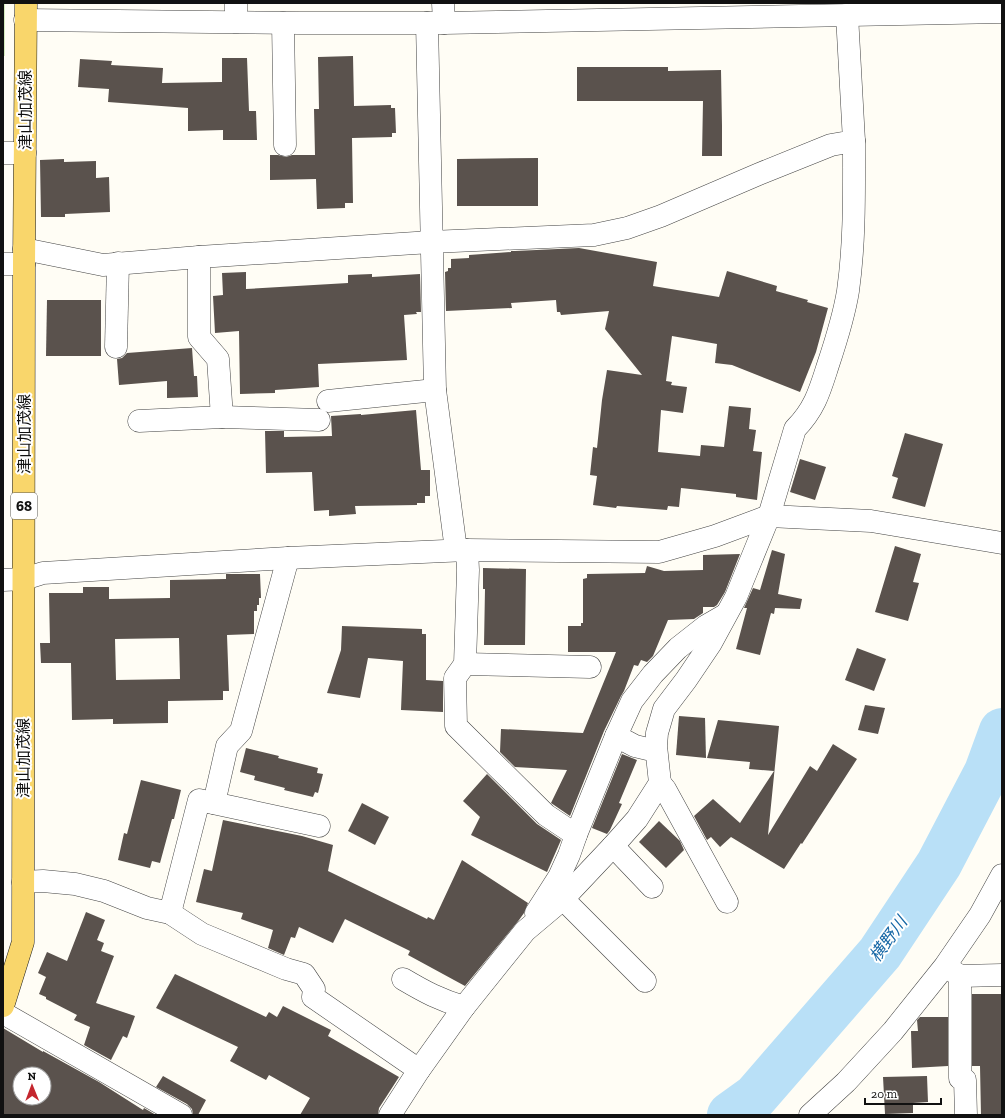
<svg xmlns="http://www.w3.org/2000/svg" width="1005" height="1118" viewBox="0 0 1005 1118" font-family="'Zilla Slab','Noto Sans JP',serif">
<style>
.green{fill:#d5ebbd}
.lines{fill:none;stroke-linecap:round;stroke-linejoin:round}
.river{stroke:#b9e0f7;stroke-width:46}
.building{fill:#5a524d;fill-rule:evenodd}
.street-casing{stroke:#444;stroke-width:23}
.primary-casing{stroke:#222;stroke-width:23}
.street{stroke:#fff;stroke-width:22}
.primary{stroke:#f9d66b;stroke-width:22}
.labels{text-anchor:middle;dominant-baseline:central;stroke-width:4;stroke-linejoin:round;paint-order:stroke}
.shield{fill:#fff;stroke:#585858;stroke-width:1}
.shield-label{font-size:15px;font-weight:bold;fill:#111}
.street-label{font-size:16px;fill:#111;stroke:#fff}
.water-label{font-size:17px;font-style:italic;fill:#1768a6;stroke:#fff}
</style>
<rect width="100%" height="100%" fill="#fffdf5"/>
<rect class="green" x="3" y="3" width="2" height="53"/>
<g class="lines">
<path class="river" d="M 730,1115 L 755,1097 L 880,953 L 939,864 L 987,772 L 1002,731"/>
</g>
<g class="building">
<path d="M 353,56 L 354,106 L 391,105 L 391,108 L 395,108 L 396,133 L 392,133 L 392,137 L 352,138 L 353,203 L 345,203 L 345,208 L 317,209 L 316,179 L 270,180 L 270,155 L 278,155 L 286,157 L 292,155 L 315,155 L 314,109 L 319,109 L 318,57 Z"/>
<path d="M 222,58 L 247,58 L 249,111 L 256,111 L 257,140 L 223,140 L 223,130 L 188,131 L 188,108 L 108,102 L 109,89 L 78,87 L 80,59 L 112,61 L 111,65 L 163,68 L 162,83 L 222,82 Z"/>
<path d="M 577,67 L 668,67 L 668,71 L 721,70 L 722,126 L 722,156 L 702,156 L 703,101 L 577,101 Z"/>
<path d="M 538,158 L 538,206 L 457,206 L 457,159 Z"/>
<path d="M 64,159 L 64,162 L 96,161 L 96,178 L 109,177 L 110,212 L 65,214 L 65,217 L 41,217 L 40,160 Z"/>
<path d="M 579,248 L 657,262 L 653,286 L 719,297 L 727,271 L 777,286 L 776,291 L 808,300 L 807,302 L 828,308 L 816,352 L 800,392 L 732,365 L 715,363 L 717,344 L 672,336 L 666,381 L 672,382 L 671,385 L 687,387 L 683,413 L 661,410 L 658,452 L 700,456 L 701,445 L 724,447 L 729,406 L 751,408 L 749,429 L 756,430 L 753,451 L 762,452 L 757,500 L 736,497 L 736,494 L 681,488 L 679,507 L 668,506 L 667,510 L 617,506 L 616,508 L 593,505 L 597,476 L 590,475 L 593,447 L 597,448 L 602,400 L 607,370 L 642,375 L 605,329 L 609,311 L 561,315 L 560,312 L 557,312 L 556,300 L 511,303 L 512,308 L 446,311 L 445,272 L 448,271 L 448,268 L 451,268 L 451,259 L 469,258 L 469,255 L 511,252 L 511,251 L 515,251 Z"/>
<path d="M 246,272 L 246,289 L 348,283 L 348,275 L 372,274 L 372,277 L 420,274 L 421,312 L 416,312 L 417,314 L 404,315 L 407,360 L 318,364 L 319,387 L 275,390 L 275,393 L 240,394 L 239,331 L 215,333 L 213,296 L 223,295 L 222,273 Z"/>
<path d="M 47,300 L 101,300 L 101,356 L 46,356 Z"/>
<path d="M 192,348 L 194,376 L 197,376 L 198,397 L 167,398 L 167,381 L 119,385 L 117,359 L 122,358 L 127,353 Z"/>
<path d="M 416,410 L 421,470 L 430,470 L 430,496 L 425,496 L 425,503 L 417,503 L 417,505 L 355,506 L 356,514 L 329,516 L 329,510 L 314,511 L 312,472 L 266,473 L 265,431 L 284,431 L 284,437 L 332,436 L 331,416 L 361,414 L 361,415 Z"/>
<path d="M 905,433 L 943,444 L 925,507 L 892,498 L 898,478 L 892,476 Z"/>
<path d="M 800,459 L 826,467 L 815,500 L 790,492 Z"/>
<path d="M 895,546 L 921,554 L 913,582 L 919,583 L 908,621 L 875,612 Z"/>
<path d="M 772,550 L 785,554 L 778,594 L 802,599 L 800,609 L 775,608 L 774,614 L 771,613 L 760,655 L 736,649 L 747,608 L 744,608 L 753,588 L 760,590 Z"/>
<path d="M 740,554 L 725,592 L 717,605 L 714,607 L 703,607 L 703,613 L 694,619 L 668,620 L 653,656 L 647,662 L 641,660 L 638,666 L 634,665 L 624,691 L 621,696 L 604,731 L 570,816 L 554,805 L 551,803 L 567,770 L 515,767 L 500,752 L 501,729 L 583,733 L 616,652 L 568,652 L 568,626 L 581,626 L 581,623 L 583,623 L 583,579 L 587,578 L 587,574 L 645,573 L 647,566 L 664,571 L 703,570 L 703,555 Z"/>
<path d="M 483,568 L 526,569 L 525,645 L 484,645 L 485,589 L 483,589 Z"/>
<path d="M 226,574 L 260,574 L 261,598 L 259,598 L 259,605 L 257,605 L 257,611 L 254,611 L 254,634 L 227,635 L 229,691 L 223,691 L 223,700 L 168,701 L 168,723 L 113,724 L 113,719 L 72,720 L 71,663 L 41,663 L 40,643 L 50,643 L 49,593 L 83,593 L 83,587 L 109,587 L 109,599 L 170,598 L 170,580 L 226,579 ZM 179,638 L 180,679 L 116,680 L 115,639 Z"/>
<path d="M 342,626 L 422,629 L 422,634 L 426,634 L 426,680 L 443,681 L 443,712 L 401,710 L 403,661 L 368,658 L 360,698 L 327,693 L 341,650 Z"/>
<path d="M 857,648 L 886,659 L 874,691 L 845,680 Z"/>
<path d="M 865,705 L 885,708 L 878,734 L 858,730 Z"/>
<path d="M 679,716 L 705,718 L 706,758 L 676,755 Z"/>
<path d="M 718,720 L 779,726 L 768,835 L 810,766 L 817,771 L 833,744 L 857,759 L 802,844 L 801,843 L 784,869 L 731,837 L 720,847 L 711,837 L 707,840 L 694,816 L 713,799 L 740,823 L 774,771 L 749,769 L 750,762 L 707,758 Z"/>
<path d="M 246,748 L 279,756 L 278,758 L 318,768 L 317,773 L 323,774 L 318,793 L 315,792 L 313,797 L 284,790 L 285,788 L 254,780 L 255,776 L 240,772 Z"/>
<path d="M 622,754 L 637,760 L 619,803 L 622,804 L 610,830 L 607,834 L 592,828 Z"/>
<path d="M 487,774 L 537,824 L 561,840 L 547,872 L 471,835 L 480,817 L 463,801 Z"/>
<path d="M 141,780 L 181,790 L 174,819 L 172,819 L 160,863 L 152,861 L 150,868 L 118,860 L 124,833 L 127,834 Z"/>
<path d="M 362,803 L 389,817 L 375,845 L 348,831 Z"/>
<path d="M 223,820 L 302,836 L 333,845 L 328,871 L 427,919 L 428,917 L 434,920 L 462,860 L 528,903 L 524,913 L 519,920 L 465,986 L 408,955 L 410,951 L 345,919 L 333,943 L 299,927 L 295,938 L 291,937 L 284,955 L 268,948 L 273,930 L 241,919 L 243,913 L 196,902 L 204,869 L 212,871 Z"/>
<path d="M 659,821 L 680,841 L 684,850 L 666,868 L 639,842 Z"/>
<path d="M 86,912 L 105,920 L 97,940 L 104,943 L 101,951 L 114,956 L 96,1003 L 135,1016 L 127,1038 L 123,1036 L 111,1060 L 84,1045 L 90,1027 L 74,1020 L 77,1015 L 46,999 L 46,997 L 39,994 L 46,977 L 38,973 L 47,952 L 67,961 Z"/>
<path d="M 175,974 L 266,1017 L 269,1012 L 277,1017 L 283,1006 L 331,1030 L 328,1036 L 399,1077 L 379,1108 L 378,1115 L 300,1115 L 310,1098 L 269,1075 L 266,1080 L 230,1061 L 238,1047 L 156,1008 Z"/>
<path d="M 972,994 L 1002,994 L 1002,1115 L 981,1115 L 980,1066 L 972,1066 Z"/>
<path d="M 920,1017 L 948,1017 L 948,1066 L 912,1068 L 911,1031 L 918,1031 L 917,1020 Z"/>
<path d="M 3,1028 L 43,1052 L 43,1051 L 99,1082 L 143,1110 L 144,1108 L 156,1115 L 3,1115 ZM 20,1074 L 44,1074 L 44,1098 L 20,1098 Z"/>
<path d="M 163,1076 L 206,1100 L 198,1115 L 193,1115 L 192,1109 L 187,1104 L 156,1087 Z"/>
<path d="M 927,1076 L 928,1102 L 913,1103 L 913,1113 L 885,1114 L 883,1077 Z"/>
</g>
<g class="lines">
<defs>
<g id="street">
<path d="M 236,3 L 236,22"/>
<path d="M 443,3 L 444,23"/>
<path d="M 25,20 L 299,23 L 444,23 L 1002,12"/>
<path d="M 283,23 L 285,145"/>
<path d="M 427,23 L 435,390 L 456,550"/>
<path d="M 3,153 L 25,153"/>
<path d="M 24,249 L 103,265 L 199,257 L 431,242 L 594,235 L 627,228 L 661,216 L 759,174 L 831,145 L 854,141 L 847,15"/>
<path d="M 3,264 L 24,264"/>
<path d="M 116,347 L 118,263"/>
<path d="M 328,401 L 435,390"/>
<path d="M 222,417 L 319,420"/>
<path d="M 139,421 L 222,417 L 218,359 L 199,337 L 199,257"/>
<path d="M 467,550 L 468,570 L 465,664 L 455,678 L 456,726 L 546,815 L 576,835"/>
<path d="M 3,580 L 24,579 L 43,573 L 288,558 L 467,550 L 659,552 L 715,536 L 769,516 L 871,521 L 1002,543"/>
<path d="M 465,664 L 590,667"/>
<path d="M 616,736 L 635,746 L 656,751"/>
<path d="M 660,783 L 665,789 L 727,902"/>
<path d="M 214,803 L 227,746 L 241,731 L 288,558"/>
<path d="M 613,846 L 652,887"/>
<path d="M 23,882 L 43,881 L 75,884 L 104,891 L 147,908 L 170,913 L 202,934 L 286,969 L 304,974 L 314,989 L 313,997 L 419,1070"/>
<path d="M 563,899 L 645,981"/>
<path d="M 170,913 L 199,800 L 319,826"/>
<path d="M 536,913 L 559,877 L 569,855 L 576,835 L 616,736 L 632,701 L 653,674 L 678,648 L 706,626 L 725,615"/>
<path d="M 948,968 L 960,976 L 1002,975"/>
<path d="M 960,976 L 960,1078 L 965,1080 L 966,1115"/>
<path d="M 403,979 C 425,992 440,1000 464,1007"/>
<path d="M 3,1013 L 181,1115"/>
<path d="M 390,1115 L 419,1070 L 464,1007 L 525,931 L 563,899 L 613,846 L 637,819 L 660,783 L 656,746 L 657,733 L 664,709 L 686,680 L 711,643 L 736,597 L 769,516 L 795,429 C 815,409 820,390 828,365 C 836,341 844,316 848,291 C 855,241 854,191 854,141"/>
<path d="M 810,1115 L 846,1082 L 893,1031 L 945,966 L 980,915 L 1002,875"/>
</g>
<path id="primary" d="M 3,1006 L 23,942 L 24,264 L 26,3"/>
</defs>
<use href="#street" class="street-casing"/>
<use href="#primary" class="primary-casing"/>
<use href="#street" class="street"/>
<use href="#primary" class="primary"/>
</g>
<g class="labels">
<rect class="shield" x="11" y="493" width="26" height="26" rx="3"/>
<g class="shield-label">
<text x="24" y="506">68</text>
</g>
<g class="street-label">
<text transform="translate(25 110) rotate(-90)">津山加茂線</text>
<text transform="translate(24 434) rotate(-90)">津山加茂線</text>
<text transform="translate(23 758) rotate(-90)">津山加茂線</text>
</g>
<g class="water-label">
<text transform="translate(888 939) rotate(-54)">横野川</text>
</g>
</g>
<rect width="1005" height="1118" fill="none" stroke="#111111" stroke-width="8"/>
<g transform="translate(32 1086) rotate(359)"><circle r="19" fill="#ffffff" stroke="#a0a0a0"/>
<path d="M0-3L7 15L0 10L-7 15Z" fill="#c4262e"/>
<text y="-6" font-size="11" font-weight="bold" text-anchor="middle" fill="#111111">N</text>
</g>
<path d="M865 1098v6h76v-6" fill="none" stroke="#111111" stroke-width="2"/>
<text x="871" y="1098" font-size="12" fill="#111111" stroke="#ffffff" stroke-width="3" paint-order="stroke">20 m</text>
</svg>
